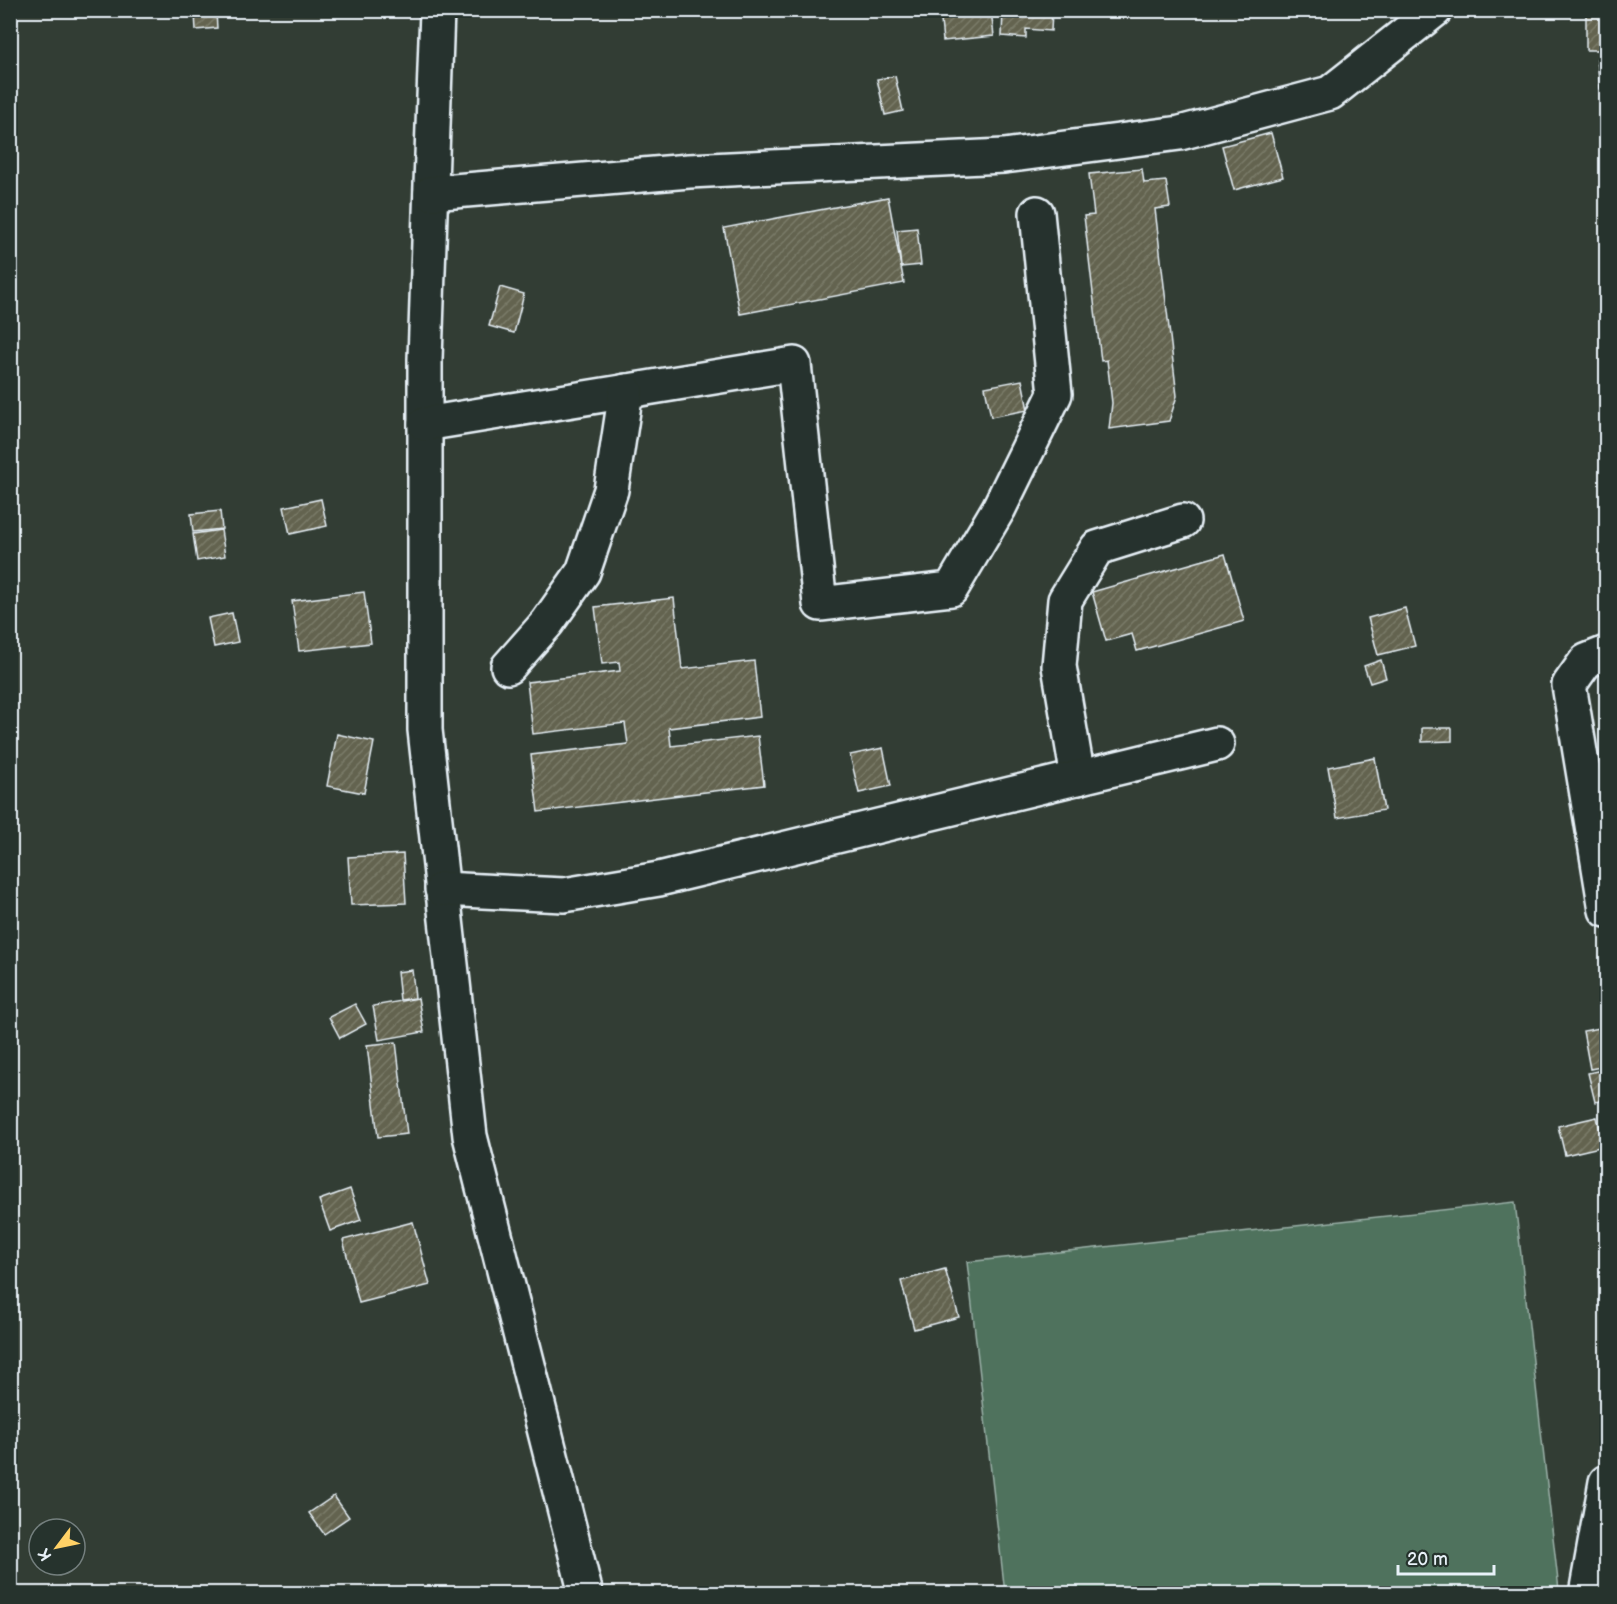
<svg xmlns="http://www.w3.org/2000/svg" width="1617" height="1604" viewBox="0 0 1617 1604" font-family="'Balsamiq Sans',sans-serif">
<style>
.pitch{fill:#50725d;stroke:#9cb2aa;stroke-width:1.5}
.building{fill:url(#building-hatch);stroke:#e8f1f8;stroke-width:1.5}
.lines{fill:none;stroke-linecap:round;stroke-linejoin:round}
.minor-casing{stroke:#e8f1f8;stroke-width:38}
.minor{stroke:#26332d;stroke-width:33}
</style>
<defs>
<pattern id="building-hatch" width="6" height="6" patternUnits="userSpaceOnUse" patternTransform="scale(1.5)"><rect width="6" height="6" fill="#64644f"/><path d="M-1 1l2-2M0 6l6-6M5 7l2-2" fill="none" stroke="#7a7b69"/></pattern>
</defs>
<rect width="100%" height="100%" fill="#323d34"/>
<filter id="ink" filterUnits="userSpaceOnUse"><feTurbulence type="fractalNoise" baseFrequency=".0167" numOctaves="2"/><feDisplacementMap in="SourceGraphic" scale="12" xChannelSelector="R" yChannelSelector="G"/><feConvolveMatrix kernelMatrix="1 2 1 2 8 2 1 2 1" color-interpolation-filters="sRGB"/></filter>
<g filter="url(#ink)">
<path class="pitch" d="M 1515,1202 L 1559,1590 L 1526,1594 L 1005,1593 L 967,1262 Z"/>
<g class="building">
<path d="M 940,10 L 991,10 L 994,36 L 943,41 Z"/>
<path d="M 1003,10 L 1052,10 L 1051,31 L 1026,29 L 1026,38 L 1002,36 Z"/>
<rect x="1586" y="10" width="20" height="40"/>
<path d="M 216,13 L 217,28 L 196,30 L 195,14 Z"/>
<path d="M 1606,58 L 1606,88 L 1600,89 L 1597,59 Z"/>
<path d="M 895,76 L 903,111 L 885,115 L 877,79 Z"/>
<path d="M 1271,133 L 1283,177 L 1234,190 L 1222,146 Z"/>
<path d="M 1142,169 L 1144,183 L 1166,181 L 1170,207 L 1155,209 L 1177,396 L 1169,421 L 1109,429 L 1112,403 L 1107,360 L 1101,361 L 1084,216 L 1094,215 L 1089,174 Z"/>
<path d="M 888,197 L 904,283 L 740,314 L 724,228 Z"/>
<path d="M 917,228 L 921,265 L 901,267 L 897,230 Z"/>
<path d="M 500,287 L 524,294 L 514,333 L 489,326 Z"/>
<path d="M 1022,380 L 1028,410 L 991,417 L 985,387 Z"/>
<path d="M 321,499 L 327,526 L 290,534 L 284,507 Z"/>
<path d="M 220,511 L 222,529 L 193,532 L 191,514 Z"/>
<path d="M 221,530 L 225,556 L 197,561 L 193,534 Z"/>
<path d="M 1225,554 L 1244,621 L 1137,651 L 1132,634 L 1106,641 L 1092,592 Z"/>
<path d="M 364,592 L 371,643 L 299,651 L 292,601 Z"/>
<path d="M 674,598 L 682,669 L 754,661 L 760,717 L 669,728 L 671,746 L 758,736 L 764,785 L 538,812 L 531,755 L 628,744 L 625,723 L 533,734 L 527,682 L 620,671 L 619,662 L 602,664 L 595,607 Z"/>
<path d="M 1405,608 L 1415,646 L 1378,655 L 1368,618 Z"/>
<path d="M 232,613 L 238,642 L 214,647 L 208,618 Z"/>
<path d="M 1381,660 L 1386,678 L 1370,683 L 1364,666 Z"/>
<path d="M 1422,728 L 1452,728 L 1452,741 L 1422,742 Z"/>
<path d="M 337,734 L 374,742 L 364,793 L 327,786 Z"/>
<path d="M 883,748 L 891,786 L 859,793 L 850,755 Z"/>
<path d="M 1375,758 L 1384,810 L 1337,818 L 1328,767 Z"/>
<path d="M 403,854 L 406,903 L 351,905 L 348,857 Z"/>
<path d="M 412,970 L 415,998 L 400,1000 L 397,972 Z"/>
<path d="M 418,998 L 424,1032 L 379,1040 L 373,1006 Z"/>
<path d="M 355,1004 L 366,1024 L 340,1038 L 329,1017 Z"/>
<path d="M 1606,1027 L 1606,1066 L 1590,1069 L 1583,1031 Z"/>
<path d="M 396,1042 L 407,1134 L 378,1137 L 367,1045 Z"/>
<path d="M 1606,1069 L 1606,1100 L 1595,1102 L 1588,1073 Z"/>
<path d="M 1597,1117 L 1604,1146 L 1565,1155 L 1558,1126 Z"/>
<path d="M 350,1189 L 361,1220 L 330,1231 L 319,1200 Z"/>
<path d="M 413,1222 L 430,1285 L 359,1303 L 343,1240 Z"/>
<path d="M 945,1269 L 959,1317 L 914,1329 L 901,1281 Z"/>
<path d="M 334,1496 L 349,1517 L 324,1534 L 309,1513 Z"/>
</g>
<g class="lines">
<defs>
<g id="minor">
<path d="M 437,10 L 425,359 L 425,730 L 470,1136 L 586,1594"/>
<path d="M 431,193 L 689,171 L 1004,156 L 1180,133 L 1330,93 L 1435,10"/>
<path d="M 425,424 L 794,364 L 820,604 L 951,589 L 999,508 L 1055,394 L 1037,213"/>
<path d="M 1606,653 L 1586,661 L 1569,685 L 1606,910"/>
<path d="M 508,667 L 547,623 L 583,572 L 611,490 L 626,391"/>
<path d="M 1078,778 L 1059,666 L 1065,600 L 1097,548 L 1183,521"/>
<path d="M 442,889 L 564,895 L 659,879 L 1217,744"/>
<path d="M 1586,1594 L 1606,1482"/>
</g>
</defs>
<use href="#minor" class="minor-casing"/>
<use href="#minor" class="minor"/>
</g>
</g>
<rect width="1617" height="1604" fill="none" stroke="#26332d" stroke-width="36"/>
<rect x="18" y="18" width="1581" height="1568" fill="none" stroke="#e8f1f8" stroke-width="2" filter="url(#ink)"/>
<g transform="translate(57 1547) rotate(238)"><circle r="28" fill="#26332d" stroke="#747f7e" stroke-width="1.5"/>
<path d="M0-4.5L10 22L0 15L-10 22Z" fill="#ffd166"/>
<text y="-9" font-size="16" font-weight="bold" text-anchor="middle" fill="#e8f1f8">K</text>
</g>
<path d="M1398 1565v9h96v-9" fill="none" stroke="#e8f1f8" stroke-width="3"/>
<text x="1407" y="1565" font-size="18" fill="#e8f1f8" stroke="#26332d" stroke-width="4.5" paint-order="stroke">20 m</text>
</svg>
